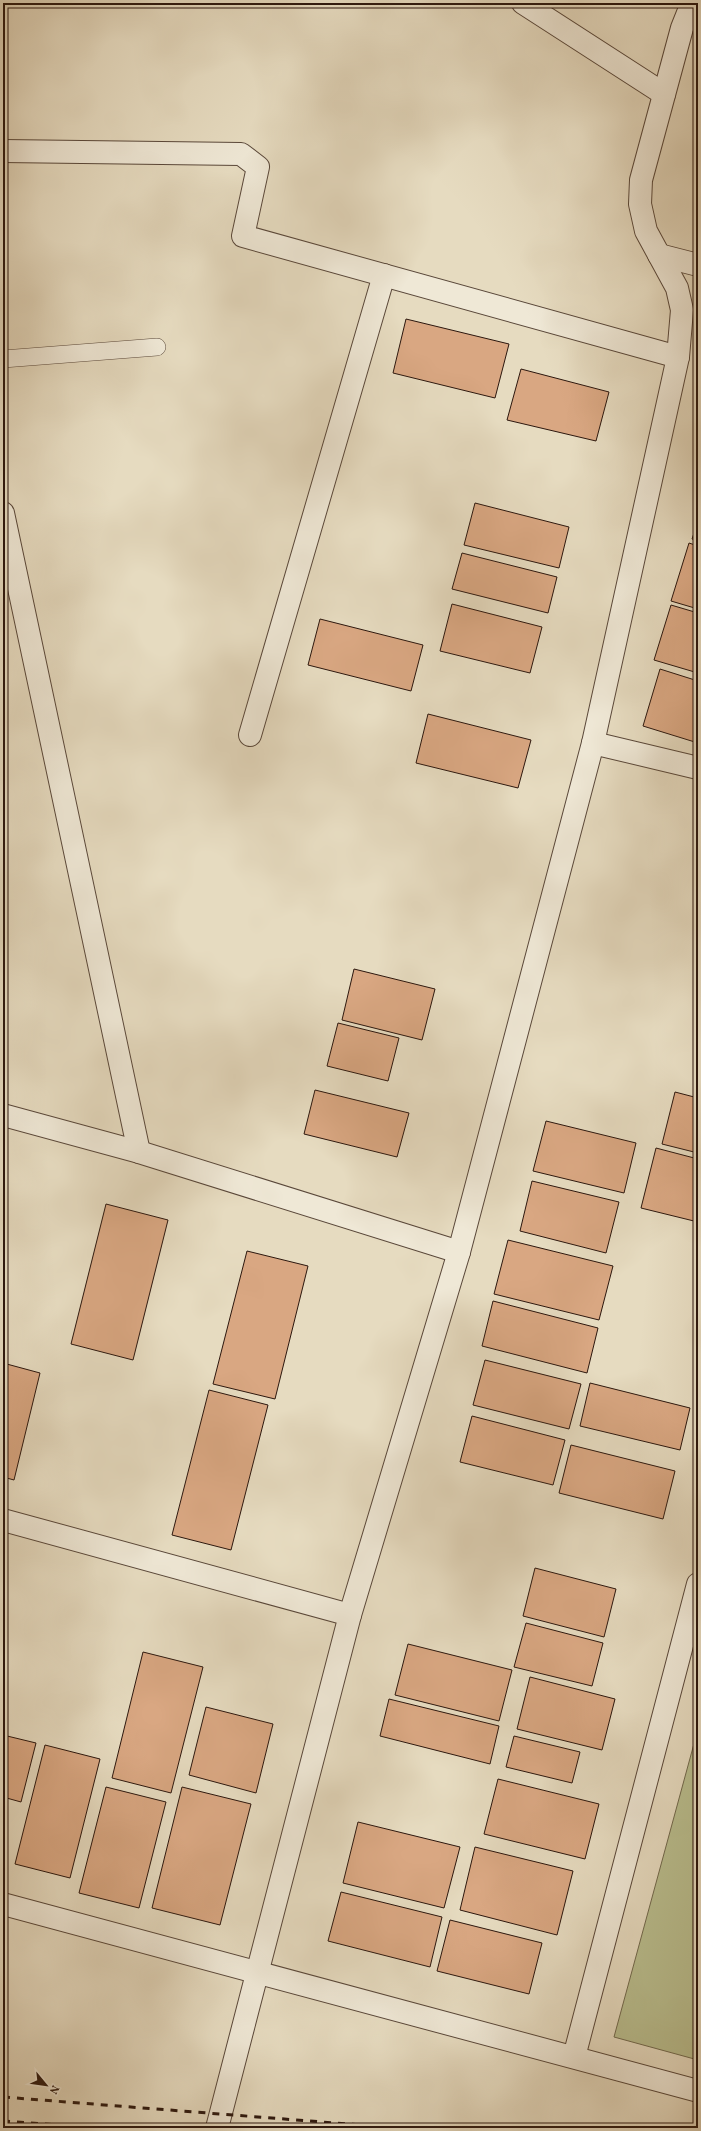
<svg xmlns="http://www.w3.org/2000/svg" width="701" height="2131" viewBox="0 0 701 2131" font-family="Vollkorn,serif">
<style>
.green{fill:#b9be8f;stroke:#726a4e}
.building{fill:#d9a782;stroke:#2c170e}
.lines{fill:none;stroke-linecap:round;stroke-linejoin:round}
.service-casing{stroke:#5a483a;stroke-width:18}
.minor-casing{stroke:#5a483a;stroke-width:24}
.service{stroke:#efe8d6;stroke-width:17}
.minor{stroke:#efe8d6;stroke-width:22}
.rail{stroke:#2c170e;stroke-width:3;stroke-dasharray:7 7;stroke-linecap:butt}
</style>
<rect width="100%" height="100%" fill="#e6dbc0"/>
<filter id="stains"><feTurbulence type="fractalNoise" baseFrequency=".005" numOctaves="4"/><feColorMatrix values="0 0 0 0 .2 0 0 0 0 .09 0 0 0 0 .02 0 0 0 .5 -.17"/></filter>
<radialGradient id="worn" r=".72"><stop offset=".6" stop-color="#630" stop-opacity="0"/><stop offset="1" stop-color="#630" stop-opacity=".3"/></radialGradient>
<path class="green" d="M 698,1729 L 698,2060 L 614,2037 Z"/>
<g class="building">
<path d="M 406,319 L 509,344 L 495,398 L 393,373 Z"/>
<path d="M 521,369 L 609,392 L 596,441 L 507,420 Z"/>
<path d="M 475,503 L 569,527 L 559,568 L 464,545 Z"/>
<path d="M 698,521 L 698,541 L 692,539 Z"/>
<path d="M 689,543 L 698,546 L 698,609 L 671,601 Z"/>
<path d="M 462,553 L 557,577 L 548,613 L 452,589 Z"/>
<path d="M 452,604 L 542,627 L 530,673 L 440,651 Z"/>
<path d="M 671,605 L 698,613 L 698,673 L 654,660 Z"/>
<path d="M 320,619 L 423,645 L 411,691 L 308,665 Z"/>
<path d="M 660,669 L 698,681 L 698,743 L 643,726 Z"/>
<path d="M 428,714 L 531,740 L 518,788 L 416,763 Z"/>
<path d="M 354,969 L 435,989 L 422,1040 L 342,1020 Z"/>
<path d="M 338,1023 L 399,1038 L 388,1081 L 327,1066 Z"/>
<path d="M 698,1054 L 698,1069 L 694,1068 Z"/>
<path d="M 315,1090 L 409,1113 L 397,1157 L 304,1134 Z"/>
<path d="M 675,1092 L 698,1098 L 698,1153 L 662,1144 Z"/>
<path d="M 546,1121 L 636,1143 L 624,1193 L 533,1171 Z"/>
<path d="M 656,1148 L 698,1159 L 698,1222 L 641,1208 Z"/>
<path d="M 532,1181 L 619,1202 L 606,1253 L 520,1231 Z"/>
<path d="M 106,1204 L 168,1220 L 133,1360 L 71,1344 Z"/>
<path d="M 508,1240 L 613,1266 L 599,1320 L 494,1294 Z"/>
<path d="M 247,1251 L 308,1266 L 275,1399 L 213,1384 Z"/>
<path d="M 493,1301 L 598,1328 L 587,1373 L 482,1346 Z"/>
<path d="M 485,1360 L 581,1384 L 569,1429 L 473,1405 Z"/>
<path d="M 3,1363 L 40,1373 L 14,1480 L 3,1477 Z"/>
<path d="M 590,1383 L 690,1408 L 680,1450 L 580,1426 Z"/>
<path d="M 209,1390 L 268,1405 L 231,1550 L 172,1535 Z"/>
<path d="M 472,1416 L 565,1440 L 553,1485 L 460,1462 Z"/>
<path d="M 571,1445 L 675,1471 L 663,1519 L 559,1493 Z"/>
<path d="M 535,1568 L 616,1589 L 604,1637 L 523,1616 Z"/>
<path d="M 526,1623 L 603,1643 L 592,1686 L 514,1667 Z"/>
<path d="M 408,1644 L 512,1670 L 499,1721 L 395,1695 Z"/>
<path d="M 143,1652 L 203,1667 L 171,1793 L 112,1778 Z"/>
<path d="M 530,1677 L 615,1699 L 602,1750 L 517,1729 Z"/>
<path d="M 389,1699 L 499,1726 L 490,1764 L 380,1736 Z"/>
<path d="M 206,1707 L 273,1724 L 256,1793 L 189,1775 Z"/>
<path d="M 3,1735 L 36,1743 L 21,1802 L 3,1797 Z"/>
<path d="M 514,1736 L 580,1752 L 572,1783 L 506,1767 Z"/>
<path d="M 45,1745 L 100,1759 L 70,1878 L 15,1864 Z"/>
<path d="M 498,1779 L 599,1804 L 585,1859 L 484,1834 Z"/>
<path d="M 106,1787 L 166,1802 L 139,1908 L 79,1893 Z"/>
<path d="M 182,1787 L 251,1804 L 220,1925 L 152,1908 Z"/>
<path d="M 358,1822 L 460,1847 L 444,1908 L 343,1883 Z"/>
<path d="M 475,1847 L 573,1871 L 557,1935 L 460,1910 Z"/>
<path d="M 341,1892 L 442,1917 L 430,1967 L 328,1941 Z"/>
<path d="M 450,1920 L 542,1943 L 529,1994 L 437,1971 Z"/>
</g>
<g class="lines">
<defs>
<path id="service" d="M 3,359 L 157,347"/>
<g id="minor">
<path d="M 523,3 L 664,94"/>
<path d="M 3,151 L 241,154 L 258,167 L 243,236 L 678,357"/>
<path d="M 659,255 L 698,265"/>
<path d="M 3,513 L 139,1152"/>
<path d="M 250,735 L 384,275"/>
<path d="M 593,743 L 698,768"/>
<path d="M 3,1115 L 139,1152 L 459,1252"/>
<path d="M 3,1520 L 350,1615"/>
<path d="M 3,1904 L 698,2091"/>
<path d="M 574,2057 L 698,1584"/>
<path d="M 217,2128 L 350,1615 L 459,1252 L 593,743 L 678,357 L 682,310 L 677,288 L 646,231 L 640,204 L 641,180 L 682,28 L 692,3"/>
</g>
</defs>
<use href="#service" class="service-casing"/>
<use href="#minor" class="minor-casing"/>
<use href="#service" class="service"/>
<use href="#minor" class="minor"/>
<g class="rail">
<path d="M 3,2097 L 399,2128"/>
<path d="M 3,2121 L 100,2128"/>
</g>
</g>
<rect width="701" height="2131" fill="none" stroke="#e6dbc0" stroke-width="16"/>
<rect x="4" y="4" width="693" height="2123" fill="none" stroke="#2c170e" stroke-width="2"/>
<rect x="8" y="8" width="685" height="2115" fill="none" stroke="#2c170e"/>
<g transform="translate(46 2085) rotate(119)" stroke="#efe8d6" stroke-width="3" paint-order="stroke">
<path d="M0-3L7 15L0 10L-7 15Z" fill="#2c170e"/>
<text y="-6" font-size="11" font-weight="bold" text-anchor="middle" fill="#2c170e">N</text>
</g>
<rect width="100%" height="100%" filter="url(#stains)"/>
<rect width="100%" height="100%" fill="url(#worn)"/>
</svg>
